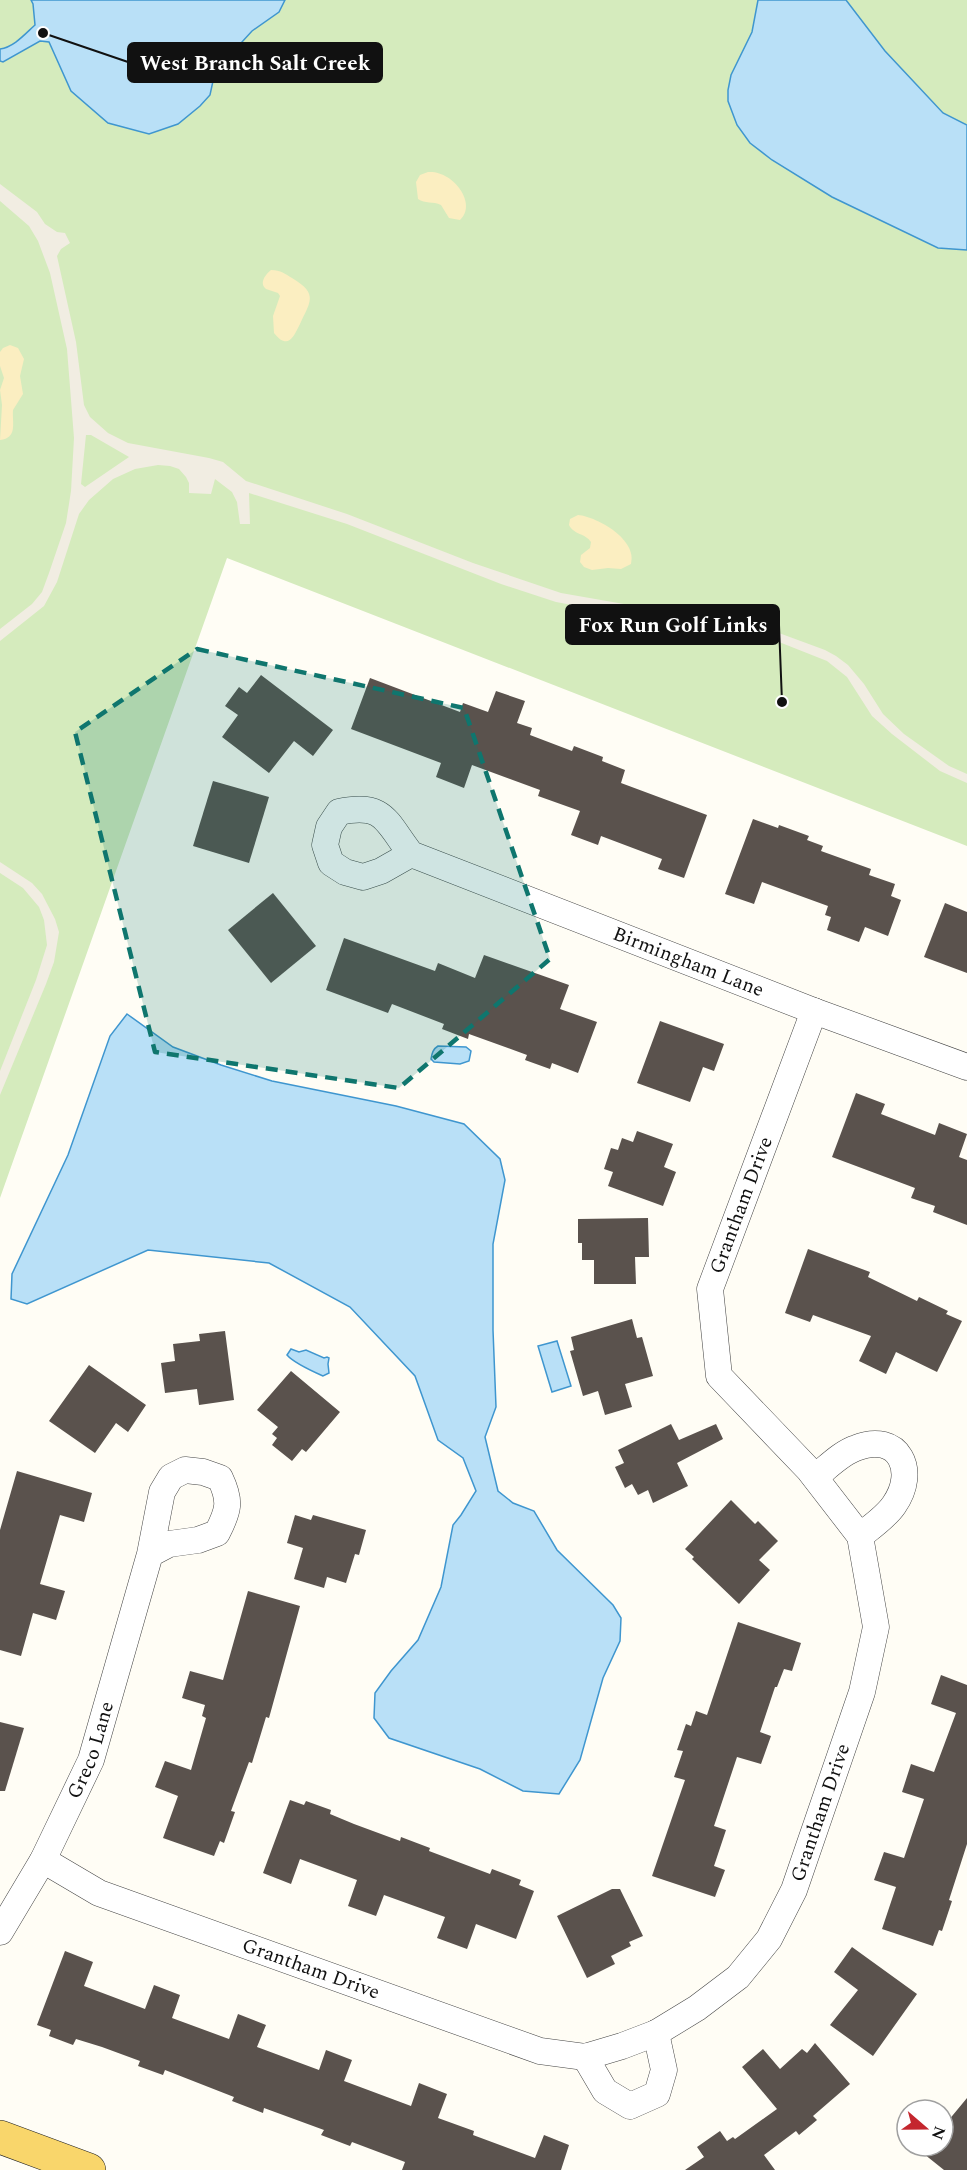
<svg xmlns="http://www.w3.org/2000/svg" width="967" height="2170" viewBox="0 0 967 2170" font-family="Spectral,serif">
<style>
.green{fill:#d5ebbd}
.sand{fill:#fbeec1}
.plaza{fill:#f1ede2;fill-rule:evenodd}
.water{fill:#b9e0f7;stroke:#3f96cf;stroke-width:1.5}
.building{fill:#5a524d}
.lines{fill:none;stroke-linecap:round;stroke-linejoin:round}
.minor-casing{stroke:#444;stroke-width:27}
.major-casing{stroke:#222;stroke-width:34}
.minor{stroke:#fff;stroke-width:26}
.major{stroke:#f9d66b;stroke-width:33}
.marked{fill:#0f766e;fill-opacity:0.2;stroke:#0f766e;stroke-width:4.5;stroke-dasharray:12 8;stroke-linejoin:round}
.labels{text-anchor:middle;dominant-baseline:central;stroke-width:6;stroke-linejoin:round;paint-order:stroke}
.street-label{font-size:20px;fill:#111;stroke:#fff}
.leader{fill:none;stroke:#111;stroke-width:2}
.callout-dot{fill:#111;stroke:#fff;stroke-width:2}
.callout{fill:#111;stroke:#111;stroke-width:2}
.callout-label{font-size:21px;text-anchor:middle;font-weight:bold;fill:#fff}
</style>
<rect width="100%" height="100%" fill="#fffdf5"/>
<path class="green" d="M 0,0 L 967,0 L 967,846 L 227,558 L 0,1198 Z"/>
<g class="sand">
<path d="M 428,172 C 453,170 478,204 460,220 L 449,218 L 441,205 C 433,201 425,204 418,199 L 416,182 L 420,175 Z"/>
<path d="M 271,270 C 281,270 285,274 292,278 C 319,294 310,302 300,324 C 294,336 288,351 274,333 L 273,316 L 280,296 L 278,293 L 266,289 C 259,283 265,275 271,270 Z"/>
<path d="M 10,345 L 18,348 L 24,359 L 20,376 L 23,394 L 13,410 C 12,423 18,438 0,440 L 2,405 L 0,390 L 4,378 L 0,366 L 0,352 L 3,348 Z"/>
<path d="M 578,515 C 598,517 638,540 631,564 L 621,569 L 608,568 L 592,570 L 584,567 L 580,562 L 581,555 L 590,548 L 591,542 C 585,533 574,535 569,525 L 570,519 Z"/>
</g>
<g class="plaza">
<path d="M 0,184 L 37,212 L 45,224 L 57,232 L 65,233 L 70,243 L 61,249 L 57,256 L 76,342 L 84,405 L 90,417 L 108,433 L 128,443 L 209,458 L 223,462 L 246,481 L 347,514 L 473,563 L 561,593 L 641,607 L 741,619 L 825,650 L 836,656 L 848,665 L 864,684 L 883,714 L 904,734 L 949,766 L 967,774 L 967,783 L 940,771 L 892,734 L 872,716 L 847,677 L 827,661 L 774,640 L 728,627 L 626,615 L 556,602 L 501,584 L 347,524 L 249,493 L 250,524 L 240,524 L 237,502 L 232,492 L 215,479 L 211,494 L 189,493 L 189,483 L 186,477 L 179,469 L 170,466 L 158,465 L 135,469 L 113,479 L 89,500 L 79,514 L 57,582 L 44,606 L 0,641 L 0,629 L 32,604 L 42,592 L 49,573 L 66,523 L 71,491 L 74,438 L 67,349 L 50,273 L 38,241 L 29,226 L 0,201 ZM 86,435 L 91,435 L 129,457 L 85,487 L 81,484 Z"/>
<path d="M 0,862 L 32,883 L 42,894 L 55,919 L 59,932 L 54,962 L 46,984 L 0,1095 L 0,1071 L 36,980 L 47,945 L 44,920 L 39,907 L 23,888 L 0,873 Z"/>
</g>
<g class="water">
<path d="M 31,0 L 285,0 L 279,12 L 252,31 L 231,54 L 213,81 L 210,95 L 200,106 L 178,124 L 149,134 L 108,123 L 71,91 L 49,42 L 40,41 L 3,62 L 0,61 L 0,49 C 14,47 25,34 35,25 L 33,4 Z"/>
<path d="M 758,0 L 846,0 L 885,51 L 943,113 L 967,125 L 967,250 L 938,248 L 832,197 L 772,160 L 750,143 L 737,125 L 728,101 L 728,90 L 731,75 L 752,32 Z"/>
<path d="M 127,1014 L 173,1047 L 221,1065 L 272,1081 L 396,1106 L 464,1124 L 500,1159 L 505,1180 L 493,1244 L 493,1330 L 496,1407 L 485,1437 L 498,1491 L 513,1503 L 534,1511 L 557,1550 L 613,1605 L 621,1618 L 620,1641 L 603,1678 L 580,1760 L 559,1794 L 523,1791 L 480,1769 L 389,1738 L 374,1718 L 375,1693 L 391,1671 L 418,1640 L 441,1587 L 453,1525 L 461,1515 L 476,1491 L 463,1458 L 438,1440 L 415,1376 L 350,1307 L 269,1263 L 148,1250 L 27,1304 L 11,1299 L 12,1274 L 68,1155 L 110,1036 Z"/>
<path d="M 438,1046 L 466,1047 L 471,1051 L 469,1061 L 460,1064 L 434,1062 L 431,1059 C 432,1053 433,1049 438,1046 Z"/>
<path d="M 557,1341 L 571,1386 L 552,1392 L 538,1346 Z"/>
<path d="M 291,1349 L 299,1352 L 306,1350 L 324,1358 L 327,1357 L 329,1358 L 328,1364 L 329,1373 L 323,1376 C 314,1372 293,1362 287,1355 Z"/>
</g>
<g class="building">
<path d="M 261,675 L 333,730 L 313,756 L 294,741 L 269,773 L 222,737 L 238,715 L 225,706 L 239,687 L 247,693 Z"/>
<path d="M 370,678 L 460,712 L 463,703 L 488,712 L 496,691 L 525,701 L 517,723 L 532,728 L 530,735 L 572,751 L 574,746 L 603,757 L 602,761 L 625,770 L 621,783 L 707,815 L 684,878 L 658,869 L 662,859 L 601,836 L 598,845 L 571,835 L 580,811 L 538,796 L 540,790 L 472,765 L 464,788 L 436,777 L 441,763 L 351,729 Z"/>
<path d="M 213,781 L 269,797 L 249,863 L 193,846 Z"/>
<path d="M 753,819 L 778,828 L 779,825 L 809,836 L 807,840 L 823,846 L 821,851 L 871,869 L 869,875 L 895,884 L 891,896 L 901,900 L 888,936 L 865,927 L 859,942 L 827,930 L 831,917 L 825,915 L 828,906 L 762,882 L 754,904 L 725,894 Z"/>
<path d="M 273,893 L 316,946 L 271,983 L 228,930 Z"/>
<path d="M 945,903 L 967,912 L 967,973 L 924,957 Z"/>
<path d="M 344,938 L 435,971 L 438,963 L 475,978 L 484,955 L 569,985 L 560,1009 L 597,1022 L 578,1073 L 552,1063 L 550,1069 L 525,1060 L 527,1055 L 469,1034 L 468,1039 L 442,1029 L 444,1024 L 392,1004 L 388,1013 L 326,990 Z"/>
<path d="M 660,1021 L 724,1044 L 714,1071 L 703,1067 L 690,1102 L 637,1083 Z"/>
<path d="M 856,1093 L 885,1104 L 881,1114 L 935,1135 L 939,1123 L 967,1134 L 959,1157 L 967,1160 L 967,1225 L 933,1212 L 935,1206 L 911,1198 L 915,1188 L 832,1157 Z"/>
<path d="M 637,1131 L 673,1144 L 664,1167 L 676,1172 L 663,1206 L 608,1186 L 613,1172 L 604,1169 L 611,1148 L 618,1150 L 622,1138 L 633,1142 Z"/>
<path d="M 648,1218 L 649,1257 L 635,1257 L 636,1284 L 594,1284 L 594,1260 L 582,1260 L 582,1243 L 578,1243 L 578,1219 Z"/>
<path d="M 808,1249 L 870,1272 L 868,1277 L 917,1301 L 919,1297 L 948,1311 L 946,1314 L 962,1321 L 937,1372 L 896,1352 L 886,1374 L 859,1361 L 871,1336 L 813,1315 L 810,1322 L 785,1313 Z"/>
<path d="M 632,1319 L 637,1338 L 642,1337 L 653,1376 L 625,1384 L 632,1407 L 605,1415 L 598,1391 L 583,1396 L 570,1351 L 574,1350 L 571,1337 Z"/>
<path d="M 225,1331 L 234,1400 L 199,1405 L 197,1389 L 165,1393 L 161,1363 L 175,1361 L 173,1344 L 200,1341 L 199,1334 Z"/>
<path d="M 89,1365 L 146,1405 L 128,1432 L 116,1423 L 95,1453 L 49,1421 Z"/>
<path d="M 291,1371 L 340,1412 L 306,1452 L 302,1449 L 292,1461 L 272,1445 L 277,1438 L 272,1434 L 278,1427 L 257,1410 Z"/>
<path d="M 671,1424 L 679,1440 L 716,1424 L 723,1439 L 677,1463 L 688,1486 L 653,1503 L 648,1490 L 638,1495 L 632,1484 L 625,1488 L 615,1467 L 624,1463 L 618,1450 Z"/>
<path d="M 17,1471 L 92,1493 L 84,1522 L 60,1515 L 40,1584 L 65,1591 L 56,1620 L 33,1613 L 21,1656 L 0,1650 L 0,1530 Z"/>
<path d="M 731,1500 L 755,1524 L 758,1521 L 778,1541 L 759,1560 L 770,1570 L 739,1604 L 692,1559 L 694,1557 L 685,1549 Z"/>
<path d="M 295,1515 L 311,1520 L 313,1515 L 366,1530 L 359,1555 L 355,1554 L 346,1583 L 327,1577 L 324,1588 L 294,1579 L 303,1548 L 287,1543 Z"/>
<path d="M 248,1591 L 300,1606 L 269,1718 L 266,1717 L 252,1763 L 249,1762 L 231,1811 L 235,1812 L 224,1843 L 220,1841 L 214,1856 L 163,1838 L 178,1796 L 155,1787 L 165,1761 L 191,1770 L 206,1718 L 202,1716 L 205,1705 L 182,1698 L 190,1671 L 223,1680 Z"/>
<path d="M 738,1622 L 801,1643 L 792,1671 L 784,1669 L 777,1687 L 775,1687 L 760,1732 L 771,1736 L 761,1764 L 737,1757 L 714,1826 L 726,1830 L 714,1866 L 725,1870 L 715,1897 L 652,1876 L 685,1780 L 674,1777 L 683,1751 L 677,1750 L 686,1724 L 691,1726 L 696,1711 L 707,1715 Z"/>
<path d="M 941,1675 L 967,1685 L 967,1844 L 949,1900 L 952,1901 L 942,1931 L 939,1930 L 933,1946 L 882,1929 L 896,1887 L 874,1880 L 884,1852 L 904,1858 L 924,1799 L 902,1792 L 911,1764 L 934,1772 L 956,1713 L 931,1704 Z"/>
<path d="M 0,1722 L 24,1728 L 5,1791 L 0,1791 Z"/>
<path d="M 290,1800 L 304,1805 L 306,1801 L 331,1810 L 330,1814 L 354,1824 L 400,1841 L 401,1837 L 430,1848 L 429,1851 L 490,1874 L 492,1869 L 521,1880 L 519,1885 L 534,1891 L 516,1939 L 476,1924 L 467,1949 L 437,1938 L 445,1917 L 384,1895 L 376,1916 L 348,1906 L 357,1880 L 300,1859 L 291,1884 L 263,1873 Z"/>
<path d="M 612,1889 L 620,1889 L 643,1936 L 629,1942 L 631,1946 L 611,1956 L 615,1964 L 587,1978 L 557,1916 Z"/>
<path d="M 852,1947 L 917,1994 L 873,2056 L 830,2025 L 858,1990 L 834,1972 Z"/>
<path d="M 65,1951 L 93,1962 L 84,1986 L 145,2009 L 154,1985 L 180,1995 L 172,2018 L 229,2039 L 238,2014 L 266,2025 L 257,2047 L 319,2070 L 326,2050 L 352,2060 L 344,2081 L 411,2106 L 419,2083 L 447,2094 L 438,2118 L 474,2131 L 473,2135 L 535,2158 L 544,2135 L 569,2145 L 561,2170 L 402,2170 L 405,2162 L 352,2142 L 350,2146 L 321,2135 L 324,2130 L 264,2108 L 263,2113 L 232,2101 L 234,2097 L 165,2070 L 163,2075 L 138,2066 L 140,2061 L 102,2047 L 76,2039 L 73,2045 L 49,2036 L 51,2030 L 37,2025 Z"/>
<path d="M 815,2043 L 850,2084 L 813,2116 L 817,2120 L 799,2135 L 796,2131 L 764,2155 L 775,2170 L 685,2170 L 704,2157 L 697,2147 L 720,2131 L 727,2141 L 733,2137 L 735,2139 L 777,2109 L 742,2067 L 763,2049 L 780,2069 L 802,2049 L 807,2053 Z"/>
<path d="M 967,2098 L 967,2170 L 944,2170 L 914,2146 L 943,2146 L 943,2127 Z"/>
</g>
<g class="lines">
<defs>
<g id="minor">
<path id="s1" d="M 411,854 L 381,871 L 363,877 L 345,872 L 331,863 L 325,845 L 329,827 L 339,812 C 385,802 386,822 411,854 L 814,1011 L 967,1067"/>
<path d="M 815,1477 C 827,1468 841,1453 856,1448 C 899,1431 918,1471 894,1505 C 886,1517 871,1527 860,1536"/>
<path id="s2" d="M 43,1860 L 99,1893 L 540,2051 L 585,2057 L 622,2046 L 656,2033 L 697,2008 L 738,1977 L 769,1939 L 794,1890 L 862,1692 L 876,1627 L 860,1536 L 809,1470 L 719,1376 L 710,1289 L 814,1011"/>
<path id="s3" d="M 0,1932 L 43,1860 L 91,1760 L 150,1554 L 162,1492 L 171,1477 L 185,1470 L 203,1472 L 220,1478 C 231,1501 229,1510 217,1533 L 198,1540 L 169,1544 L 150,1554"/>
<path d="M 585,2057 L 605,2091 L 630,2106 L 657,2094 L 664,2070 L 656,2033"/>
</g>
<path id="major" d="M 0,2137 L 89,2170"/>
</defs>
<use href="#minor" class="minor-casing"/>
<use href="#major" class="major-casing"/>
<use href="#minor" class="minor"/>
<use href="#major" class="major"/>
</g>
<path class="marked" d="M 197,649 L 464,708 L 550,959 L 399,1088 L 155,1052 L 75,732 Z"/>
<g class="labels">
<g class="street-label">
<text stroke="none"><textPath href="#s1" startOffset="534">Birmingham Lane</textPath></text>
<text stroke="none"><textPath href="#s2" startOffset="1616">Grantham Drive</textPath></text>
<text stroke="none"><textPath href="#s3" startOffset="204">Greco Lane</textPath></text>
<text stroke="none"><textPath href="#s2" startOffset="939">Grantham Drive</textPath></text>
<text stroke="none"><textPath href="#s2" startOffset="290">Grantham Drive</textPath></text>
</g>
</g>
<path class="leader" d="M43 33L128 62M782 702L779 625"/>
<g class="callout-dot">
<circle cx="43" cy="33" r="6"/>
<circle cx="782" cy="702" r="6"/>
</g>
<g class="callout">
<rect x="128" y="43" width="254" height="39" rx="6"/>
<rect x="566" y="605" width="213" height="39" rx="6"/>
</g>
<g class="callout-label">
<text x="255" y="70">West Branch Salt Creek</text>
<text x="673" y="632">Fox Run Golf Links</text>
</g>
<g transform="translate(925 2128) rotate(110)"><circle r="28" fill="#ffffff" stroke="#a0a0a0" stroke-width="1.5"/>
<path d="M0-4.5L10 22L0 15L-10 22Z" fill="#c4262e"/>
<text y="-9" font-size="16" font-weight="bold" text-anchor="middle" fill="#111111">N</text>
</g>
</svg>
